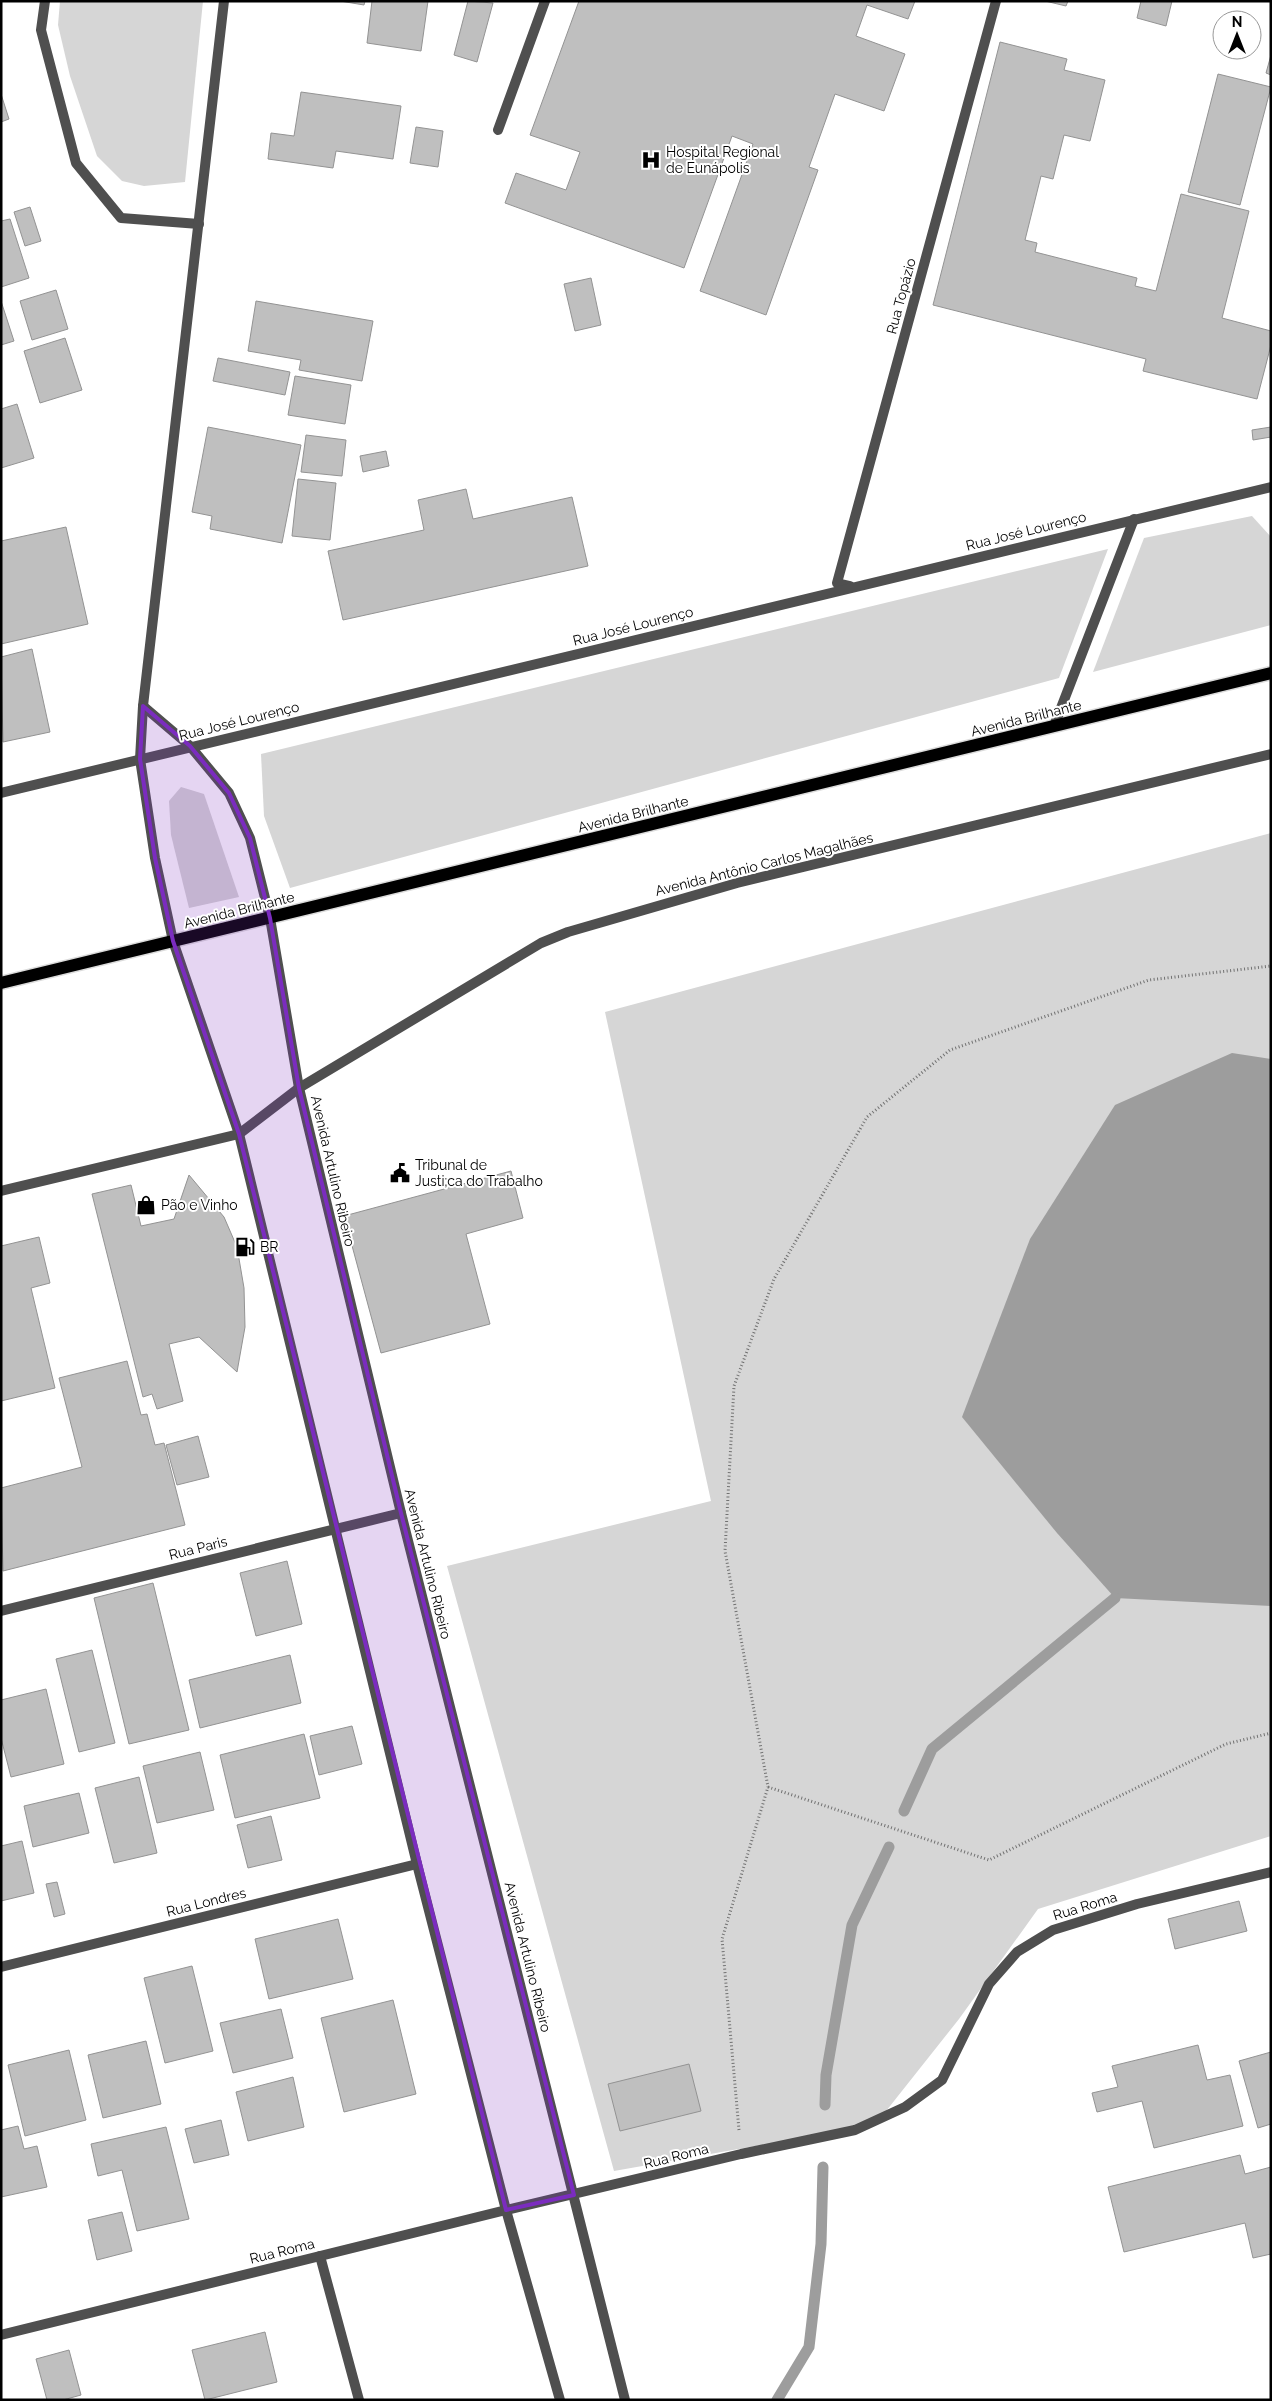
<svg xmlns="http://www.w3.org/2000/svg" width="1272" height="2401" viewBox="0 0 1272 2401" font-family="Raleway,sans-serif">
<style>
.green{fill:#d6d6d6}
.water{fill:#9d9d9d}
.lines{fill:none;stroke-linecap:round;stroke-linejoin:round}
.stream{stroke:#9d9d9d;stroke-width:11}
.building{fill:#bfbfbf;stroke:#939393}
.primary-casing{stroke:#dbdbdb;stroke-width:15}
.path{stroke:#717171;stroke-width:3;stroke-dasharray:1 2.5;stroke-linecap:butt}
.minor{stroke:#4f4f4f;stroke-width:10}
.primary{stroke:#000;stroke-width:12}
.marked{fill:#7b2cbf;fill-opacity:0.2;stroke:#7b2cbf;stroke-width:4;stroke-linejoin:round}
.labels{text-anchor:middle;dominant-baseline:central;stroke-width:4;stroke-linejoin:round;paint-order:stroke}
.poi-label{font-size:14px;fill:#000;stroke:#fff;text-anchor:start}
.street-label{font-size:14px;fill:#000;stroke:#fff}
</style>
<rect width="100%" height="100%" fill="#fff"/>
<g class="green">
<path d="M 60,1 L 203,1 L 185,182 L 144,186 L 122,181 L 97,156 L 70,76 L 58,25 Z"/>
<path d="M 1252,516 L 1271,537 L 1271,625 L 1093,672 L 1144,538 Z"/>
<path d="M 1108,549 L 1059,678 L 290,888 L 264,816 L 261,754 Z"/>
<path d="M 181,787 L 204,794 L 239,897 L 189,908 L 171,835 L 169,801 Z"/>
<path d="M 1271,833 L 1271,1836 L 1038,1909 L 959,2019 L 875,2125 L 614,2171 L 447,1566 L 711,1501 L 605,1012 Z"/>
</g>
<path class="water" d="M 1232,1053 L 1271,1059 L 1271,1606 L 1115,1598 L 1057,1533 L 962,1417 L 1030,1239 L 1115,1105 Z"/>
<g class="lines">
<g class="stream">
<path d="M 904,1811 L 932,1749 L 1115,1598"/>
<path d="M 825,2105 L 826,2075 L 852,1925 L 889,1847"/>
<path d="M 777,2400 L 809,2347 L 821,2244 L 823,2167"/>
</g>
</g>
<g class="building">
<path d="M 340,1 L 365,1 L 364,5 Z"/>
<path d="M 372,1 L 428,1 L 421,51 L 367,43 Z"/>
<path d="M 468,1 L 493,3 L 477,62 L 454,55 Z"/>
<path d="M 579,1 L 915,1 L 908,19 L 867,5 L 856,36 L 905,54 L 884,111 L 835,94 L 809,167 L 818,170 L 766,315 L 700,291 L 753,144 L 732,136 L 684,268 L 505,203 L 516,173 L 566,190 L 580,152 L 530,135 Z"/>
<path d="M 1045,1 L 1068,1 L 1066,6 Z"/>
<path d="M 1141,1 L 1172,1 L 1166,26 L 1137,18 Z"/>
<path d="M 1000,42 L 1067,59 L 1064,70 L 1105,80 L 1090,141 L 1064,135 L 1053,179 L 1041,176 L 1025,240 L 1037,243 L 1035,252 L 1137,278 L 1135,286 L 1156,291 L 1181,194 L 1249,211 L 1222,318 L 1271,331 L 1271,345 L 1257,399 L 1143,371 L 1146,359 L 933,305 Z"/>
<path d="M 1271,55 L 1271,75 L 1266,73 Z"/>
<path d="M 1218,74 L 1271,87 L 1240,205 L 1188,192 Z"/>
<path d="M 301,92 L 401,106 L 393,159 L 336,151 L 333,168 L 268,159 L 271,133 L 294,136 Z"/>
<path d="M 1,94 L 9,119 L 1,122 Z"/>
<path d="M 416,127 L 443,131 L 438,167 L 410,163 Z"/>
<path d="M 30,207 L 41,241 L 25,246 L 14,212 Z"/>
<path d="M 10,219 L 29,278 L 1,287 L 1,221 Z"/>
<path d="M 591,278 L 601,325 L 575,331 L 564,284 Z"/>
<path d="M 56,290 L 68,329 L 32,340 L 20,301 Z"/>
<path d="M 1,301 L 14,341 L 1,345 Z"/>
<path d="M 256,301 L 373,321 L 362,381 L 299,370 L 301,360 L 248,351 Z"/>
<path d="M 65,338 L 82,390 L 40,403 L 24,351 Z"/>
<path d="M 218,358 L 290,372 L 285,395 L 213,381 Z"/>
<path d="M 295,376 L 351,385 L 345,424 L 288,415 Z"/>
<path d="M 17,404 L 34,458 L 1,468 L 1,409 Z"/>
<path d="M 208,427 L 301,445 L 282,543 L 210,529 L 212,516 L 192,512 Z"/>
<path d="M 1271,427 L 1271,437 L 1253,440 L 1252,430 Z"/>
<path d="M 306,435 L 346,440 L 342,476 L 301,472 Z"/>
<path d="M 386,451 L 389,466 L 363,472 L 360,456 Z"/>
<path d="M 298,479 L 336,483 L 330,540 L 292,536 Z"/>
<path d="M 466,489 L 473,519 L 572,497 L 588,566 L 343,620 L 328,551 L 424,530 L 418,500 Z"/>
<path d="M 66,527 L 88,624 L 1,644 L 1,541 Z"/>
<path d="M 32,649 L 50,732 L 3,742 L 1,657 Z"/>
<path d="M 511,1171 L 523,1218 L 466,1234 L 490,1324 L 381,1353 L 344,1216 Z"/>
<path d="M 189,1175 L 224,1217 L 237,1247 L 244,1288 L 245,1327 L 237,1372 L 199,1337 L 169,1344 L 183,1401 L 157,1409 L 152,1394 L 143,1397 L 92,1194 L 131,1185 L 141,1226 L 174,1219 Z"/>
<path d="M 39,1237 L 50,1283 L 31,1288 L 55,1388 L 1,1401 L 1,1246 Z"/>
<path d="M 127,1361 L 141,1415 L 147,1414 L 155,1445 L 164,1443 L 185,1525 L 3,1571 L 1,1488 L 82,1467 L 59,1378 Z"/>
<path d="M 198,1436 L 209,1477 L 177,1485 L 166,1445 Z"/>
<path d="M 287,1561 L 302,1624 L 256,1636 L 240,1573 Z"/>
<path d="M 153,1583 L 189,1730 L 129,1744 L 94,1598 Z"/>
<path d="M 92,1650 L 115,1743 L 79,1752 L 56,1659 Z"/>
<path d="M 290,1655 L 301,1703 L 200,1728 L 189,1680 Z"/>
<path d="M 46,1689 L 64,1764 L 11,1777 L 1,1738 L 1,1700 Z"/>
<path d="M 352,1726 L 362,1764 L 319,1775 L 310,1736 Z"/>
<path d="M 304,1734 L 320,1798 L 235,1818 L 220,1755 Z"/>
<path d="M 200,1752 L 214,1810 L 157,1823 L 143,1766 Z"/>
<path d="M 139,1777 L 157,1853 L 114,1863 L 95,1788 Z"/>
<path d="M 79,1793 L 89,1833 L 33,1847 L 24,1806 Z"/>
<path d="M 271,1816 L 282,1860 L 248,1868 L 237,1825 Z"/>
<path d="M 22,1841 L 34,1893 L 1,1901 L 1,1846 Z"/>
<path d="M 57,1882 L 65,1914 L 54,1917 L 46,1884 Z"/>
<path d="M 1239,1901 L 1247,1931 L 1175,1949 L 1168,1919 Z"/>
<path d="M 338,1919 L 353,1979 L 269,1999 L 255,1939 Z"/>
<path d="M 192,1966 L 213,2051 L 165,2063 L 144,1978 Z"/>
<path d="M 393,2000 L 416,2094 L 344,2112 L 321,2018 Z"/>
<path d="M 281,2009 L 293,2058 L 233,2073 L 220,2023 Z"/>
<path d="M 146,2041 L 161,2104 L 103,2118 L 88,2055 Z"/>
<path d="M 1198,2045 L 1207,2080 L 1230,2075 L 1243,2126 L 1154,2148 L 1142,2101 L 1097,2112 L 1092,2093 L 1118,2087 L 1112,2066 Z"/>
<path d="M 69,2050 L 86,2120 L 25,2136 L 8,2065 Z"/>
<path d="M 1271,2052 L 1271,2124 L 1258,2128 L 1239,2061 Z"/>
<path d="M 689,2064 L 701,2111 L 620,2131 L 608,2084 Z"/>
<path d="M 293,2077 L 304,2127 L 248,2141 L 236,2092 Z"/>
<path d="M 221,2120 L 229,2155 L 194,2163 L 185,2129 Z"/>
<path d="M 18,2126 L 24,2149 L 37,2146 L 47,2187 L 1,2197 L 1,2130 Z"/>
<path d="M 166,2127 L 189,2219 L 137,2231 L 122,2170 L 98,2176 L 91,2144 Z"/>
<path d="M 1240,2155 L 1245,2174 L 1271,2167 L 1271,2254 L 1253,2258 L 1245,2223 L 1124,2252 L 1108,2187 Z"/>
<path d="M 122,2212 L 132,2251 L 97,2260 L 88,2220 Z"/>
<path d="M 265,2332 L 277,2382 L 205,2400 L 192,2350 Z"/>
<path d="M 69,2350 L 81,2395 L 63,2400 L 47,2400 L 36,2359 Z"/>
</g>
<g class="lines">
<defs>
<path id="primary" d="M 1,983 L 1271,673"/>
</defs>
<use href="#primary" class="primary-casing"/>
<g class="path">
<path d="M 768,1787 L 989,1860 L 1226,1744 L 1271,1733"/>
<path d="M 739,2130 L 722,1939 L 768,1787 L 725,1551 L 734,1386 L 774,1279 L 867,1117 L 950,1050 L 1149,980 L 1271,966"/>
</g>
<g class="minor">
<path d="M 45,1 L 41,30 L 76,163 L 121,218 L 199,224"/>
<path d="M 224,1 L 143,706 L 140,759 L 155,858 L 173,941 L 239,1134 L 417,1864 L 506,2210 L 560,2400"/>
<path d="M 498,130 L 545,1"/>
<path d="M 850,586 L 837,583 L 996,1"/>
<path d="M 143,706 L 190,746 L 229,793 L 250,838 L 270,918 L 299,1088 L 401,1513 L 625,2400"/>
<path d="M 1054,726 L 1134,519"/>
<path d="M 1,793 L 1271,487"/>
<path d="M 1,1191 L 239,1134 L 299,1088 L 541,943 L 568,932 L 737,883 L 1271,754"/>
<path d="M 1,1611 L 401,1513"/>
<path d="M 1,1967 L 417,1864"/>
<path d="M 320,2256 L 359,2400"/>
<path d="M 1,2335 L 506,2210 L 741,2154 L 855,2130 L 905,2107 L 942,2080 L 989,1984 L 1017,1952 L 1053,1930 L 1137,1904 L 1271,1872"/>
</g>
<use href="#primary" class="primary"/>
</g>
<path class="marked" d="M 143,706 L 190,746 L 229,793 L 250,838 L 270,918 L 299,1088 L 401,1513 L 574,2195 L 506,2210 L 239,1134 L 173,941 L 155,858 L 140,759 Z"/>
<defs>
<symbol id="hospital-bare" viewBox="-9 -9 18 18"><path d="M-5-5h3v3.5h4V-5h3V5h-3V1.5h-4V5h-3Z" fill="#000" stroke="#fff" stroke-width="2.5" paint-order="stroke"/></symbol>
<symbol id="civic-bare" viewBox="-9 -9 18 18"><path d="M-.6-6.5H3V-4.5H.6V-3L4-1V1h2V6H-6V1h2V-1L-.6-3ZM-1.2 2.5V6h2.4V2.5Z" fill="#000" stroke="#fff" stroke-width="2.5" paint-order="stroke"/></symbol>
<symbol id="shop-bare" viewBox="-9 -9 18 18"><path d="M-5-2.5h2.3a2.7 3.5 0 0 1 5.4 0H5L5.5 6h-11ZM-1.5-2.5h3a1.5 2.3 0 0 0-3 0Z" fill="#000" stroke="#fff" stroke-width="2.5" paint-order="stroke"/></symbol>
<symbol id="fuel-bare" viewBox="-9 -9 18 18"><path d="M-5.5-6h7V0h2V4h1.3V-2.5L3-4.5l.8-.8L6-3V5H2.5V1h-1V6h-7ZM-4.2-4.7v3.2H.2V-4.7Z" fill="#000" stroke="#fff" stroke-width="2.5" paint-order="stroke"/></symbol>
</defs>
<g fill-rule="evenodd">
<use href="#hospital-bare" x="637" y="146" width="28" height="28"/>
<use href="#civic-bare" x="386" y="1159" width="28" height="28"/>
<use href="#shop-bare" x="132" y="1191" width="28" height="28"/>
<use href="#fuel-bare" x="231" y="1233" width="28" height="28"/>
</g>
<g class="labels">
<g class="poi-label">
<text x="666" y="152">Hospital Regional<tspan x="666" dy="16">de Eunápolis</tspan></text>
<text x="415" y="1165">Tribunal de<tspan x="415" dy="16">Justi;ca do Trabalho</tspan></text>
<text x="161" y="1205">Pão e Vinho</text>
<text x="260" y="1247">BR</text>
</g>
<g class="street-label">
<text transform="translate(901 296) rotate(-75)">Rua Topázio</text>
<text transform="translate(1026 531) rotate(-14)">Rua José Lourenço</text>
<text transform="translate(633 626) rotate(-14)">Rua José Lourenço</text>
<text transform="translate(1026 718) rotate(-14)">Avenida Brilhante</text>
<text transform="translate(239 721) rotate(-14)">Rua José Lourenço</text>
<text transform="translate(633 814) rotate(-14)">Avenida Brilhante</text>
<text transform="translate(764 864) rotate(-14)">Avenida Antônio Carlos Magalhães</text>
<text transform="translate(239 910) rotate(-14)">Avenida Brilhante</text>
<text transform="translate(333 1171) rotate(77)">Avenida Artulino Ribeiro</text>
<text transform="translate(198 1548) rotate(-14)">Rua Paris</text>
<text transform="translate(428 1564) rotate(76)">Avenida Artulino Ribeiro</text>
<text transform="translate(206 1902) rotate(-14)">Rua Londres</text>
<text transform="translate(1085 1906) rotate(-17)">Rua Roma</text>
<text transform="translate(528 1957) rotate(76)">Avenida Artulino Ribeiro</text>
<text transform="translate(676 2156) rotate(-14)">Rua Roma</text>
<text transform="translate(282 2251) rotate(-14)">Rua Roma</text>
</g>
</g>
<rect width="1272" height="2401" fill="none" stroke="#000000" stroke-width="5"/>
<g transform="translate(1237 35)"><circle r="24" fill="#ffffff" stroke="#999999"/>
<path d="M0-4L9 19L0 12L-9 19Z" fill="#000000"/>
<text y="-8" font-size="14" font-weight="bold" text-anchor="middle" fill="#000000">N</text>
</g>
</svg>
